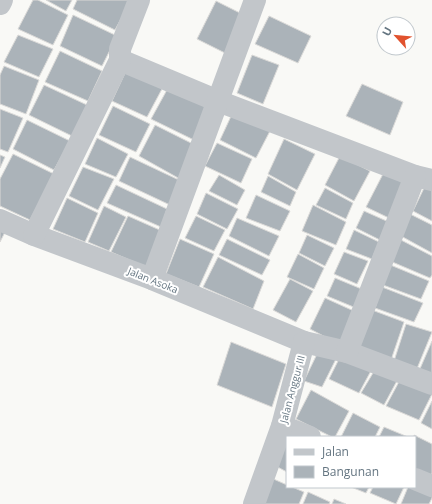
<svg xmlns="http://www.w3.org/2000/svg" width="432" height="504" viewBox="0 0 432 504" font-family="'Open Sans',sans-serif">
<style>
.building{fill:#abb3b9;stroke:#dbdad8}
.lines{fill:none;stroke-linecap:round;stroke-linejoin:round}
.minor{stroke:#c2c6ca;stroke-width:22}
.labels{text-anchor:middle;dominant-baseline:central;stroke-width:4;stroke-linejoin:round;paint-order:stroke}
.street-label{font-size:10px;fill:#647581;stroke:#fff}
</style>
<rect width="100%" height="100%" fill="#f9f9f6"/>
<g class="building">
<path d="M 33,0 L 38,0 L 68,15 L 53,45 L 18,29 Z"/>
<path d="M 46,0 L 72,0 L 66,11 Z"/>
<path d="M 77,0 L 131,0 L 115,30 L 73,9 Z"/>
<path d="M 216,1 L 244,15 L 225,53 L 197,39 Z"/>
<path d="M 73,15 L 117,36 L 102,66 L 60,46 Z"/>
<path d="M 269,16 L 311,36 L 298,63 L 255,44 Z"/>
<path d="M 18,35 L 53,49 L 39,77 L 4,62 Z"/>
<path d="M 60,51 L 102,71 L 88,101 L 45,82 Z"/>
<path d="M 252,55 L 279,65 L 263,104 L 237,93 Z"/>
<path d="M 4,66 L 39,80 L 26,114 L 0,104 L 0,75 Z"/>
<path d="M 126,71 L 163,87 L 147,117 L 112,101 Z"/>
<path d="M 362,84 L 403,102 L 390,135 L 346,116 Z"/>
<path d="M 44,85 L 87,105 L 72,136 L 29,115 Z"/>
<path d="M 168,88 L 211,109 L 196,141 L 151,119 Z"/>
<path d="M 113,106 L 150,124 L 136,152 L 99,135 Z"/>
<path d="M 0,109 L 23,118 L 8,152 L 0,149 Z"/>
<path d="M 233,112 L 271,129 L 256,158 L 220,140 Z"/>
<path d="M 27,120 L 70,141 L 54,170 L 13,149 Z"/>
<path d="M 155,125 L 197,146 L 180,179 L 139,156 Z"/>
<path d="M 97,138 L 128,154 L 116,177 L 85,164 Z"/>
<path d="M 284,139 L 315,154 L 297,190 L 268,174 Z"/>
<path d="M 217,143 L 252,159 L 241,183 L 205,166 Z"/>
<path d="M 13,154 L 54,174 L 30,220 L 0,206 L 0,179 Z"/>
<path d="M 0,155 L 5,157 L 0,168 Z"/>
<path d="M 340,156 L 370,171 L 354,201 L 325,185 Z"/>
<path d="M 130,157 L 181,181 L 170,205 L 119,181 Z"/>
<path d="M 83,167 L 114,179 L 98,210 L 69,196 Z"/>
<path d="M 383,174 L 405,183 L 389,218 L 366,207 Z"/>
<path d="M 219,175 L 245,190 L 237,205 L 209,191 Z"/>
<path d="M 268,176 L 296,192 L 290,206 L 261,192 Z"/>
<path d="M 426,184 L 432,187 L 432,221 L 413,211 Z"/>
<path d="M 116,185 L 167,209 L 161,227 L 107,203 Z"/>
<path d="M 325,188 L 353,203 L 346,219 L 316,205 Z"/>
<path d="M 206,193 L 238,209 L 227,229 L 197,214 Z"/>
<path d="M 256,195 L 290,211 L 280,231 L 246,218 Z"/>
<path d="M 67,198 L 98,213 L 85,242 L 53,229 Z"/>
<path d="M 313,205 L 346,222 L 336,245 L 302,231 Z"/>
<path d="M 104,206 L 126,217 L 109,251 L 88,242 Z"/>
<path d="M 364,211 L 391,223 L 382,241 L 356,228 Z"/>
<path d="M 410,214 L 432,225 L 432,253 L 401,236 Z"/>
<path d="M 128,216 L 162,231 L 146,267 L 111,252 Z"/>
<path d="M 196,216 L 225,230 L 214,251 L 185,238 Z"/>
<path d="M 237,218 L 279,236 L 269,256 L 229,236 Z"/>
<path d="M 0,227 L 6,230 L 0,242 Z"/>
<path d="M 354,230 L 379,242 L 372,259 L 346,249 Z"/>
<path d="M 307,235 L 334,248 L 325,266 L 299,253 Z"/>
<path d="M 180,239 L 214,254 L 199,287 L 166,274 Z"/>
<path d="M 227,239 L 270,260 L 262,275 L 219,255 Z"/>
<path d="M 401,240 L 432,256 L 432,275 L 430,278 L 390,261 Z"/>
<path d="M 344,252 L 368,261 L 357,284 L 334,274 Z"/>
<path d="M 298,254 L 324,268 L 314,289 L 287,277 Z"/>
<path d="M 218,257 L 264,281 L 253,309 L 203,287 Z"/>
<path d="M 388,264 L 429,281 L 421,299 L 383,285 Z"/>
<path d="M 335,278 L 364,290 L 356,308 L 327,296 Z"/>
<path d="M 290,279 L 313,291 L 296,322 L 273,310 Z"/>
<path d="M 382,287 L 423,303 L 414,322 L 375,308 Z"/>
<path d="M 325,298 L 356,312 L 341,345 L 310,329 Z"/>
<path d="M 372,310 L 404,322 L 391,360 L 359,346 Z"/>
<path d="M 406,324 L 432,332 L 416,371 L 394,361 Z"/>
<path d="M 432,341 L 432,375 L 419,371 Z"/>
<path d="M 231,342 L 286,364 L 272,407 L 217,385 Z"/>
<path d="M 318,352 L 338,355 L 322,387 L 304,381 Z"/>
<path d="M 341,355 L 373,367 L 359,393 L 329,379 Z"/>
<path d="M 376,368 L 399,377 L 384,405 L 361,393 Z"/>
<path d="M 401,378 L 432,394 L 419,420 L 386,406 Z"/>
<path d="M 311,390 L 349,411 L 335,437 L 332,437 L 296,419 Z"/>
<path d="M 432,401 L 432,429 L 421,423 Z"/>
<path d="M 353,413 L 380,427 L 375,437 L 341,437 Z"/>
<path d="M 384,427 L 408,437 L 379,437 Z"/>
<path d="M 287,432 L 287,472 L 272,464 Z"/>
<path d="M 414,435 L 432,444 L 432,473 L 430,479 L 415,472 Z"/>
<path d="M 269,477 L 287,485 L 287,487 L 292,487 L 304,492 L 299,504 L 264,504 Z"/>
<path d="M 351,487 L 369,487 L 366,493 Z"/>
<path d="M 373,487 L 404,487 L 396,504 L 370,493 Z"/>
<path d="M 408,487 L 432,490 L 432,498 L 429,504 L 401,504 Z"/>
<path d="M 308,492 L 330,502 L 329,504 L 303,504 Z"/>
<path d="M 334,499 L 346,504 L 332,504 Z"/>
</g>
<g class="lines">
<g class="minor">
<path d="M 0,4 L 2,0"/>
<path d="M 120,60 L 218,101 L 415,176 L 432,180"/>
<path d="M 0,220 L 34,235 L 152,279 L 304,342 L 347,352 L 432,384"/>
<path d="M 34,235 L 120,60 L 120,49 L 139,0"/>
<path d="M 152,279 L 255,0"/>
<path d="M 347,352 L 415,176"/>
<path d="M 282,426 L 310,437"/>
<path d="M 415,479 L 432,486"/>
<path d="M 254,504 L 282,426 L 304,342"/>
</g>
</g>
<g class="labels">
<g class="street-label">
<text transform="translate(153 280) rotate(22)">Jalan Asoka</text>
<text transform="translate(292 389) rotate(-75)">Jalan Anggur III</text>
</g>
</g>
<rect x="286" y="436" width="130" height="52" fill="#ffffff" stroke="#c1c8cd"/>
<rect x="294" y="449" width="20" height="6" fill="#c2c6ca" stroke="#c1c8cd"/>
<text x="322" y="456" font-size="12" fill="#647581">Jalan</text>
<rect x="294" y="466" width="20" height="12" fill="#abb3b9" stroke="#c1c8cd"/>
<text x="322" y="476" font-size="12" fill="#647581">Bangunan</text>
<g transform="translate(396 36) rotate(297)"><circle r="19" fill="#ffffff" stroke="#c1c8cd"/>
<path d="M0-3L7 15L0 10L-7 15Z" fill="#e1522e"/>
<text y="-6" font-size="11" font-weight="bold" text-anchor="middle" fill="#647581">U</text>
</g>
</svg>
